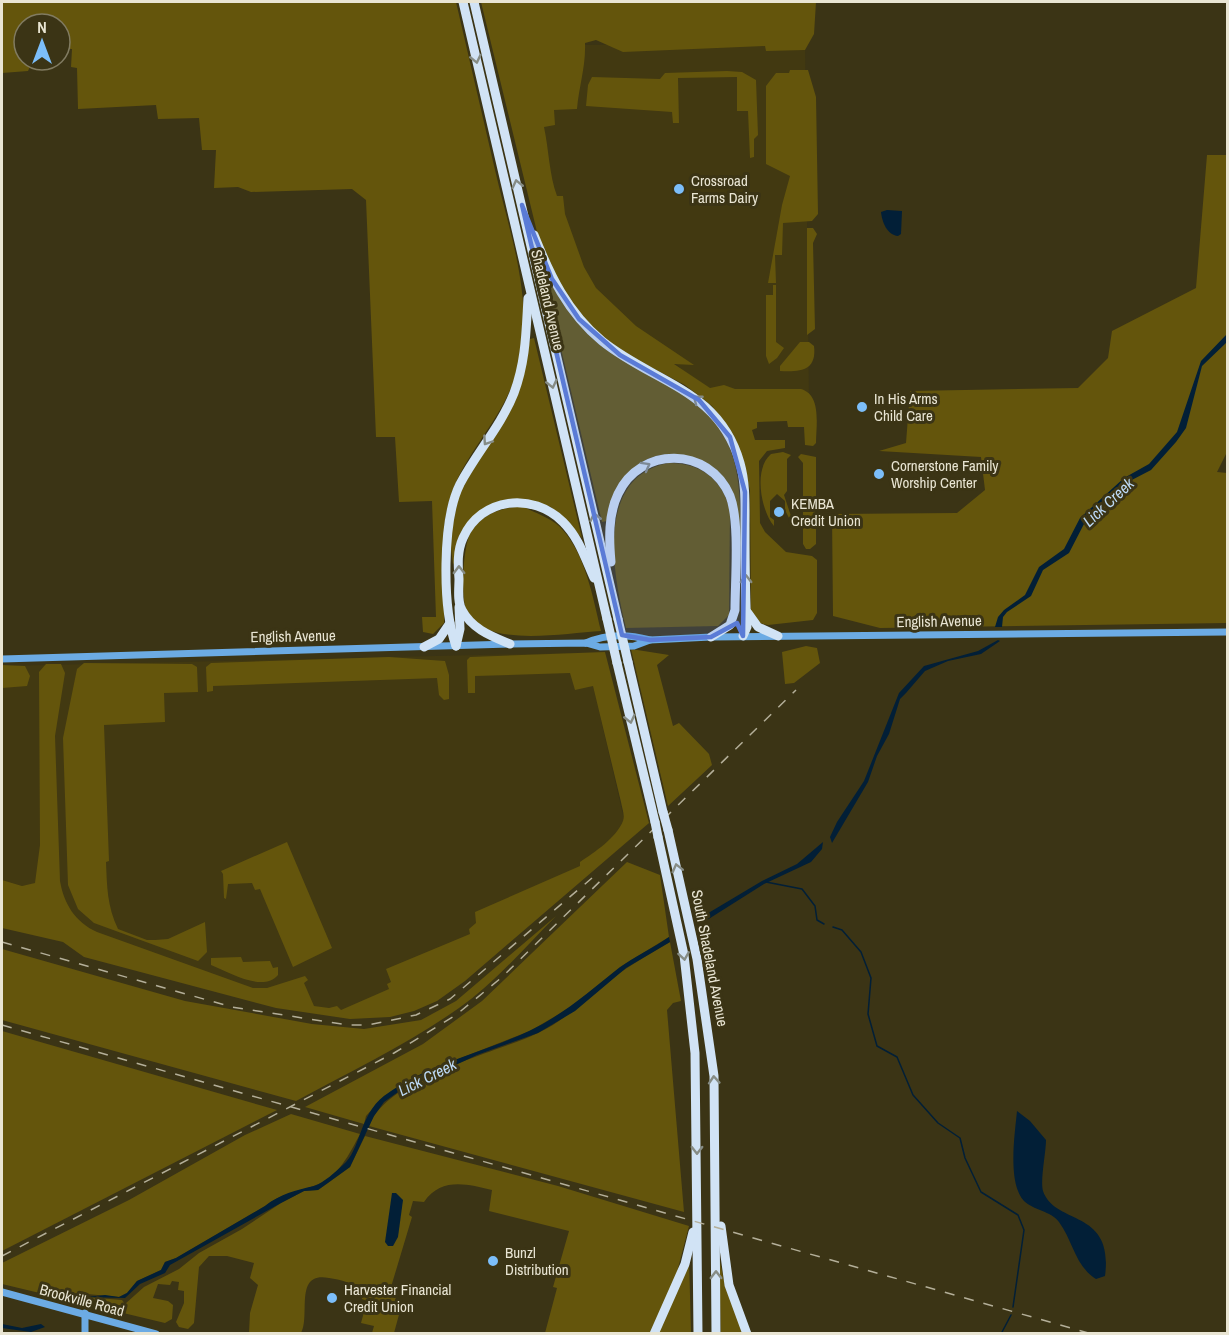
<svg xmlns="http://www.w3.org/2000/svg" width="1229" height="1335" viewBox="0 0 1229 1335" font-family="'Archivo Narrow',sans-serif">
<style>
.built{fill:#423911}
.green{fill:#64550c}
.water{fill:#021f37}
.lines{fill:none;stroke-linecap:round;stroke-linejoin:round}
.stream{stroke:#021f37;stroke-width:1.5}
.secondary{stroke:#6cabe4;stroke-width:7}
.highway{stroke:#d1e3f5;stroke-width:9}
.rail{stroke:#b4af99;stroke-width:1.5;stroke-dasharray:10 10;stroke-linecap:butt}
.highway-bridge{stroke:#d1e3f5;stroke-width:9}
.oneway{stroke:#868c85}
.marked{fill:#5a7bd6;fill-opacity:0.2;stroke:#5a7bd6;stroke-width:4.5;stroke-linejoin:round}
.poi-dot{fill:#7cbef9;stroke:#3b3415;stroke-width:2}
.labels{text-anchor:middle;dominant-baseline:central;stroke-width:6;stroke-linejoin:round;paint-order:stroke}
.poi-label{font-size:15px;fill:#e9e5d3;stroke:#3b3415;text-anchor:start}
.street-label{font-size:15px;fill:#e9e5d3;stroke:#3b3415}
.water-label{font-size:16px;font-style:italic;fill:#bddaf6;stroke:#3b3415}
</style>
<rect width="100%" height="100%" fill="#3b3415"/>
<g class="built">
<path d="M 805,43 L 809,400 L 715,401 L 676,364 L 613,321 L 576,278 L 513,61 L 583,45 Z"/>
<path d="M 569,653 L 593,685 L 626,828 L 537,902 L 350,1015 L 270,995 L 80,927 L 35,884 L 22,886 L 2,880 L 2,666 Z"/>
</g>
<g class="green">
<path d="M 2,2 L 456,2 C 469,58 482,114 495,170 C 509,231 533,296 520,359 C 509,414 470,444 452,492 C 437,533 445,579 444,623 L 433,634 L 423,632 L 422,617 L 436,617 L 432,501 L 399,502 L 395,437 L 376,437 L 366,200 L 352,189 L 251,192 L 238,187 L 214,188 L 216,150 L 202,150 L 199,118 L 158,119 L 156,105 L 78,109 L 77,68 L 71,67 L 72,49 L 60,49 L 60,24 L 24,24 L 24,60 L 33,60 L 28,71 L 2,73 Z"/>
<path d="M 481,2 L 816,2 L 814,34 L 805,50 L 766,51 L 765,46 L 623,52 L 596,40 L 585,43 C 586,66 579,86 577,109 L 554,110 L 555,125 L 544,127 C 549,150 549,174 557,196 L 563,196 L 565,214 L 584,267 L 596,288 L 636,326 L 694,365 L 674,364 L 710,388 L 724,385 L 735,389 L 801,389 C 822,395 816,426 816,443 L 813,446 L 805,445 L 804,427 L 788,427 L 787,421 L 757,422 L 757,428 L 752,430 L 755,440 L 785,440 L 785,448 L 767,451 L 759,461 L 760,523 L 765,532 L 786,552 L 812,556 L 817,560 L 817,613 L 813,620 L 768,625 L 759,623 L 751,613 L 750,490 L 740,453 L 729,429 L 712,406 L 685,385 L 628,355 L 602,336 L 577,311 L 556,278 L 538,236 Z"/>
<path d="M 790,70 L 808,70 L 816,97 L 818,214 L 812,221 L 783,223 L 782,255 L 775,255 L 776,283 L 768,283 L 782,205 L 790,176 L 766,164 L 766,86 L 776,73 L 789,73 Z"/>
<path d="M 727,71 L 742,72 L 756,80 L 758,135 L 754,139 L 754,157 L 750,158 L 748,111 L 737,111 L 737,77 L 678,78 L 679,123 L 673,123 L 672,112 L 586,106 L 588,85 L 592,77 L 660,79 L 665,73 Z"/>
<path d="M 1207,155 L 1227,155 L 1228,450 L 1217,472 L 1227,473 L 1227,623 L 880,628 L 833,616 L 832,514 L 957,513 L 985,490 L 981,457 L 879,451 L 906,443 L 910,391 L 1078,388 L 1108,358 L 1112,331 L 1196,288 Z"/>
<path d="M 807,228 L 813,228 L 817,234 L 813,243 L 815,329 L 807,335 Z"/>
<path d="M 546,273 C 561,293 575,318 592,336 C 606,350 630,359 647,370 C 734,422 741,448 741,547 C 736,527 733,496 724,479 C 719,469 704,461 694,458 C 643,443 617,476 607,521 L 602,522 L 549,298 L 547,298 L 542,274 Z"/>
<path d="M 773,285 L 776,285 L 776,342 L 784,348 L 777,358 L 769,364 L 766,356 L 766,295 L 773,295 Z"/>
<path d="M 534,338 L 582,538 L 551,507 L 525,499 L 503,500 L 479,512 L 453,565 L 450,540 L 459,494 L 487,446 L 526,362 L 530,339 Z"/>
<path d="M 800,342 L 809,342 L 814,346 C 817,371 800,372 780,371 L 780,366 Z"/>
<path d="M 783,452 L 791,455 L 787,459 L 787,491 L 784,495 L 791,516 L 789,518 L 785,510 L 785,501 L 777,494 L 770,501 L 770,517 L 774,520 L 774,526 C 761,511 753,469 771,454 Z"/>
<path d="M 801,454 L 816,457 L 816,544 L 810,549 L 806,549 L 803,544 L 803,463 L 798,457 Z"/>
<path d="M 669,463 C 701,463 723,480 730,511 L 729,615 L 718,626 L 626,628 C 613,575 594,476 669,463 Z"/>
<path d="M 523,506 C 529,511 548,516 559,526 C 585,551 593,598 601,631 C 569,633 516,642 487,629 C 479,626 471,618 467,611 C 460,599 463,542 472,530 C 485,512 503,508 523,506 Z"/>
<path d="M 806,646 L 817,648 L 820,663 L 794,683 L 785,684 L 782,652 Z"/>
<path d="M 631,649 L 669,655 L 657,665 L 673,726 L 679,723 L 709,754 L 712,765 L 668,806 Z"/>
<path d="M 605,652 L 649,823 L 465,981 L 437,1001 L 414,1011 L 390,1017 L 350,1019 L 276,1008 L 84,957 L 63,942 L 2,928 L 2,880 L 22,886 L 35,883 L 40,845 L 39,672 L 46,664 L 61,664 L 65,673 L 55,736 L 60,881 C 64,904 75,922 97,932 L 253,988 L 267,988 L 305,976 L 308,980 L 304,983 L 314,1006 L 329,1008 L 337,1006 L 341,1010 L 389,989 L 387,984 L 391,982 L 386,969 L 470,934 L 469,929 L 476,923 L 475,912 L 580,866 L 580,862 C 595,852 616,838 623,821 C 625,815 622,808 621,802 L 593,686 L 575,690 L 570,673 L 475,676 L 475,693 L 468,693 L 467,660 L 470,657 Z"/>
<path d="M 389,657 L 445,661 L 449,675 L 449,699 L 444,700 L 439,695 L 437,678 L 213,686 L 213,691 L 207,692 L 206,667 L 211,663 Z"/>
<path d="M 84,663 L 192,664 L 197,667 L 198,692 L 164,693 L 165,722 L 104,725 L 109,861 L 106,862 C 107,886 107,906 118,929 L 147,940 L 155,940 L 168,939 L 205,922 L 207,952 L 198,961 L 94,923 L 78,909 L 68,885 L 63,738 L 77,669 Z"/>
<path d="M 2,665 L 25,666 L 30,676 L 27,686 L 2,688 Z"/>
<path d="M 287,842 L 332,948 L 293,967 L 260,889 L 255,890 L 252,883 L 228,884 L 226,899 L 224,898 L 223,874 L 221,871 Z"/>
<path d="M 627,862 L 660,875 L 669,937 L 620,967 L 571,1007 L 530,1031 L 438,1067 L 384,1096 L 366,1116 L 364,1124 L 305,1107 L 423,1044 L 482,1001 Z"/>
<path d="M 556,916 C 525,947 495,983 459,1008 C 408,1044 351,1071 296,1101 L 2,1020 L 2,949 L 185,1001 L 312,1024 L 364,1029 L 421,1020 L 456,1001 Z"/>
<path d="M 670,942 L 681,1001 L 673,1003 L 667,1010 L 684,1212 L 369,1126 C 388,1077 494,1054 538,1033 C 572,1017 596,988 627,968 C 641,959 656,950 670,942 Z"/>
<path d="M 241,957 L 243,962 L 270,961 L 273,968 L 278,967 L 278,975 C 263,993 229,972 211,965 L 211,958 Z"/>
<path d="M 2,1031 L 277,1110 L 2,1251 Z"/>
<path d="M 291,1114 L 360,1134 C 350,1153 338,1178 316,1185 C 298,1192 281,1193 265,1206 L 176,1258 L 165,1262 L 161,1270 L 137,1281 L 127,1293 L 119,1297 L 87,1294 L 86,1297 L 122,1300 L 125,1304 L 144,1287 L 179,1269 L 199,1253 L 242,1229 L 281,1203 L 304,1191 L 318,1190 L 328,1183 L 350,1167 L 365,1136 L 558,1186 L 689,1226 L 676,1276 L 650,1333 L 545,1333 L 557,1288 L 553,1287 L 569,1231 L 489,1211 L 492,1190 C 467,1184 441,1177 424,1202 L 413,1201 L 409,1215 L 412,1217 L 391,1287 L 397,1289 L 395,1304 L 400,1311 L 394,1333 L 372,1333 L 374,1326 L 361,1323 L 367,1301 L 362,1299 L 360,1289 C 351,1282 341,1280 329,1278 C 293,1271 311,1316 301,1333 L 249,1333 L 250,1313 L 258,1285 L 250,1278 L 254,1263 L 227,1256 L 209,1256 L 199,1267 L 194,1323 L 188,1329 L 179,1327 L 176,1322 L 184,1303 L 184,1291 L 178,1290 L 179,1282 L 172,1281 L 170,1285 L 158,1284 L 153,1298 L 168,1301 L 173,1305 L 172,1319 L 165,1323 L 2,1284 L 2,1263 L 129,1200 L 245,1135 Z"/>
<path d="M 719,1257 L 725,1286 L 743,1333 L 721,1333 Z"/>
<path d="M 689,1258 L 691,1333 L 657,1334 Z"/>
</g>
<g class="water">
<path d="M 887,210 L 902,211 L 901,234 L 898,236 C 887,235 882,222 881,212 Z"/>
<path d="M 1227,334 L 1227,342 L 1202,366 L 1186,428 L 1176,442 L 1151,470 L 1126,483 L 1106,504 L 1085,522 L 1069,553 L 1043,570 L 1031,596 L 1007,612 L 1003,617 L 1002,627 L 995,627 L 998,617 L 1004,610 L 1025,595 L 1039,567 L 1064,549 L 1080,518 L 1124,478 L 1149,464 L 1177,432 L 1201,361 Z"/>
<path d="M 998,640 L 1000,641 L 981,654 L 948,661 L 925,671 L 906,693 L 900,699 L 889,734 L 877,756 L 868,782 L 832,843 L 830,837 L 837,822 L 864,781 L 899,693 L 924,666 L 978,651 Z"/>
<path d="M 823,842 L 822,849 L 811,862 L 764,884 L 707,920 L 705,915 L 762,881 L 797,864 Z"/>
<path d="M 669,937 L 670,942 L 626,968 L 575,1011 L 538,1033 L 477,1055 L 398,1092 L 384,1102 L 374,1116 L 350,1167 L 318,1190 L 304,1191 L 281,1203 L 170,1265 L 165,1273 L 140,1284 L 125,1298 L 87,1297 L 105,1295 L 119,1297 L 127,1293 L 137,1281 L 161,1270 L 165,1262 L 176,1258 L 265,1206 C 280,1194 296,1190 314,1186 C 324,1183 336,1171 343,1165 C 361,1150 359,1115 384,1096 C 427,1064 482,1053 529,1031 C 563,1015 590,991 619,968 C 634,957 653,948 669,937 Z"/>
<path d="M 1017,1111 L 1030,1121 L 1046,1140 C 1046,1152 1040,1181 1043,1191 C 1055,1226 1114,1208 1105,1276 L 1096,1279 C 1075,1266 1073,1241 1059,1222 C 1051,1211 1033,1210 1024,1201 C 1007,1183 1015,1133 1017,1111 Z"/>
<path d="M 392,1193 L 396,1193 L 403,1200 L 398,1237 L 393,1246 L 388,1246 L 385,1242 Z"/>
<path d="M 2,1324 L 22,1328 L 41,1324 L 45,1327 L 31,1332 L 2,1328 Z"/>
</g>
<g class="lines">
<g class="stream">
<path d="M 766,882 L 802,889 L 815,906 L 817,920 L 824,924"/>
<path d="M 833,927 L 842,930 L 861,952 L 871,978 L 868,1014 L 877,1046 L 897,1057 L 913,1095 L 938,1123 L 960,1138 L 965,1158 L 981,1192 L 1018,1215 L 1024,1230 L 1013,1307"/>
<path d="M 1001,1334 L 1011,1315"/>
</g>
<g class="secondary">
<path d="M 586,643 C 607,633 628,634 650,640"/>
<path d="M 2,659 L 510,644 L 586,643 L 600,647 L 634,646 L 650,640 L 711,637 L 1228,632"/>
<path d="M 2,1292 L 156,1334"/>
<path d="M 85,1334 L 85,1313"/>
</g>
<g class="highway">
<path d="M 463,2 L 607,619"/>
<path d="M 474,2 L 618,619"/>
<path d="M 534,235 C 550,275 567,312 602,341 C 654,383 719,389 740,463 C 746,484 745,506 745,527 C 745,560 745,594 747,627 L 743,636"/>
<path d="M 611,562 C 609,540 608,515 618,494 C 640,446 709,446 730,496 C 740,522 735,580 735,610 L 730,625 L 711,637"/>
<path d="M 748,613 L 758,627 L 778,636"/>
<path d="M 510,644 C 491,636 472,629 462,610 C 457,602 459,588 459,579 C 458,565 457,551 463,538 C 481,497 533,492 563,522 C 579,538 585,558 594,578"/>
<path d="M 456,646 C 442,607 442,520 460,484 C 477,452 501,426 514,393 C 526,361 526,331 528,298"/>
<path d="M 456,646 L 460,629 L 459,607"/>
<path d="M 424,647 L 439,639 L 450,623"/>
<path d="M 628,662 L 663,812"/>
<path d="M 617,663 L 655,822"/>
<path d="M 668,830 L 697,959 L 714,1076 L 716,1334"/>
<path d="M 658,837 L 684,955 L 695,1053 L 698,1334"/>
<path d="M 721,1226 L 729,1285 L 747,1334"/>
<path d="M 654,1334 L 685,1264 L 693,1232"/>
</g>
<g class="rail">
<path d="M 2,942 L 232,1007 L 348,1025 L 368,1025 L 416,1015 L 450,999 L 592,878"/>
<path d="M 2,1025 L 1092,1334"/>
<path d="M 2,1256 L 394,1053 L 456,1015 L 501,978 L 796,690"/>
</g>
<g class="highway-bridge">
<path d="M 607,619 L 617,663"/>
<path d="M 618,619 L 628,662"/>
<path d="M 663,812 L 668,830"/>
<path d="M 655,822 L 658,837"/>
</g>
</g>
<defs><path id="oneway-chevron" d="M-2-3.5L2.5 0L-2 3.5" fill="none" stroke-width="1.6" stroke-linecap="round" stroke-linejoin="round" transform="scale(1.5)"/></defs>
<g class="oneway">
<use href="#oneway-chevron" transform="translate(476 59) rotate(77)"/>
<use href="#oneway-chevron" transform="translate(517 184) rotate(-103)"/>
<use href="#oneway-chevron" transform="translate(552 384) rotate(77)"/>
<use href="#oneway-chevron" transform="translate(697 399) rotate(-142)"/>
<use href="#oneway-chevron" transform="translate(487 441) rotate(124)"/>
<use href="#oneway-chevron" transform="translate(646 466) rotate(-29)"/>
<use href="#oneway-chevron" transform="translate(595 517) rotate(-103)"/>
<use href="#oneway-chevron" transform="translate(459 570) rotate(-91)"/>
<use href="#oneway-chevron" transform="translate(746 579) rotate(-90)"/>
<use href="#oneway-chevron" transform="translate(630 719) rotate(77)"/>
<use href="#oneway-chevron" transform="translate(677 868) rotate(-104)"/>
<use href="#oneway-chevron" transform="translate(684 956) rotate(81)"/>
<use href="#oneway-chevron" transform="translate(714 1080) rotate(-94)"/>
<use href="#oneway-chevron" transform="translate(697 1150) rotate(90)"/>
<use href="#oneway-chevron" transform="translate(716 1275) rotate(-90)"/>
</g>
<path class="marked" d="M 522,205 L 552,279 L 579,319 L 620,355 L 699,400 L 730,437 L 745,492 L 743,636 L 737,623 L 711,637 L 650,640 L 622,635 Z"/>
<g class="poi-dot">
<circle cx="679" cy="189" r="6"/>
<circle cx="862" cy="407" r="6"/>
<circle cx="879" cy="474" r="6"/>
<circle cx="779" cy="512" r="6"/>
<circle cx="493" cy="1261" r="6"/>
<circle cx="332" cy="1298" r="6"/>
</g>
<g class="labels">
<g class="poi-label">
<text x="691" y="180">Crossroad<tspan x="691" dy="17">Farms Dairy</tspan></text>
<text x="874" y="398">In His Arms<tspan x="874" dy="17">Child Care</tspan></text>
<text x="891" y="465">Cornerstone Family<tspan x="891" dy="17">Worship Center</tspan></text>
<text x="791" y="503">KEMBA<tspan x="791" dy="17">Credit Union</tspan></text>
<text x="505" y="1252">Bunzl<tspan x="505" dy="17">Distribution</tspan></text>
<text x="344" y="1289">Harvester Financial<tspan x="344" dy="17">Credit Union</tspan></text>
</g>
<g class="street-label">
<text transform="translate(548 300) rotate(77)">Shadeland Avenue</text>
<text transform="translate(939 621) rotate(-1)">English Avenue</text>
<text transform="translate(293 636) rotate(-1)">English Avenue</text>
<text transform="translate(710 958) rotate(79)">South Shadeland Avenue</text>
<text transform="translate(82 1300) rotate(15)">Brookville Road</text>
</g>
<g class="water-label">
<text transform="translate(1108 502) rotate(-43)">Lick Creek</text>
<text transform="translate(427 1077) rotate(-27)">Lick Creek</text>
</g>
</g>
<rect width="1229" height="1335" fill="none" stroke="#e9e5d3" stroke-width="6"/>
<g transform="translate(42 42)"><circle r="28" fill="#3b3415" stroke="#817b61" stroke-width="1.5"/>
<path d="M0-4.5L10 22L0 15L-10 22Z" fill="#7cbef9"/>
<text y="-9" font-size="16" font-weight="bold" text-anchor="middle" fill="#e9e5d3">N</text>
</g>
</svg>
